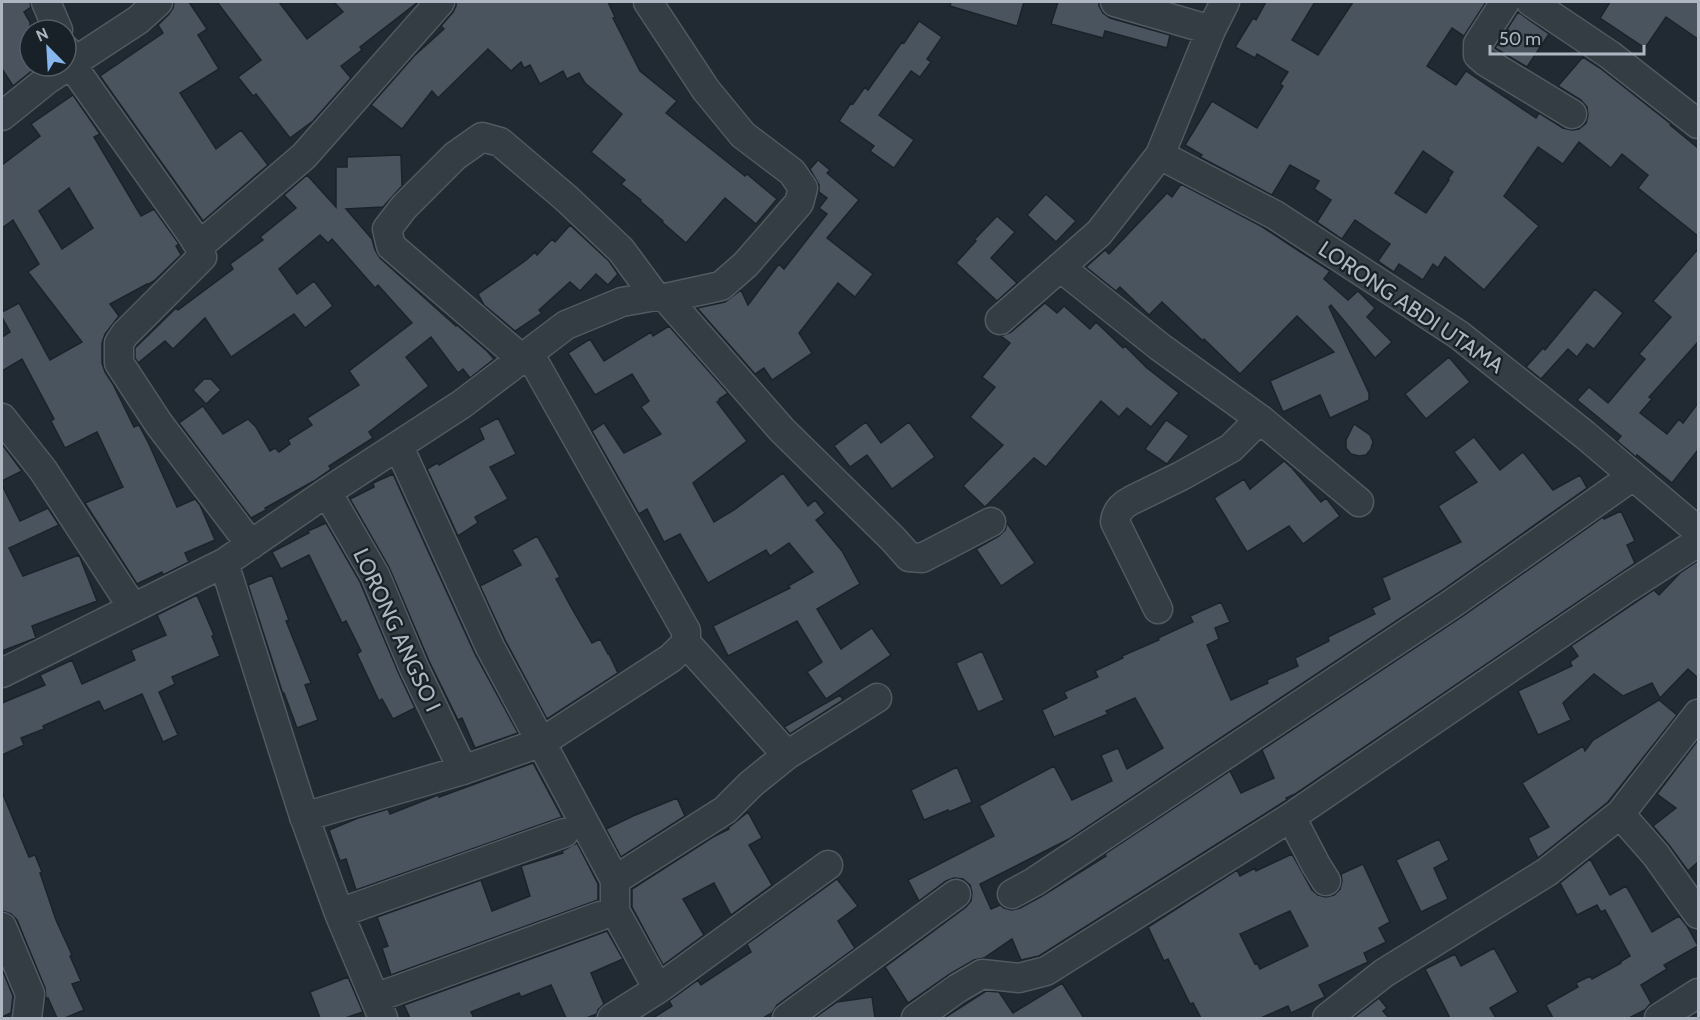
<svg xmlns="http://www.w3.org/2000/svg" width="1700" height="1020" viewBox="0 0 1700 1020" font-family="Cabin,sans-serif">
<style>
.building{fill:#49545f;stroke:#1b232a;stroke-width:1.5;fill-rule:evenodd}
.lines{fill:none;stroke-linecap:round;stroke-linejoin:round}
.minor-casing{stroke:#515a62;stroke-width:31}
.minor{stroke:#343c44;stroke-width:28}
.labels{text-anchor:middle;dominant-baseline:central;stroke-width:4.5;stroke-linejoin:round;paint-order:stroke}
.street-label{font-size:22px;fill:#aeb7c1;stroke:#192128}
</style>
<rect width="100%" height="100%" fill="#212a33"/>
<path class="building" d="M2 2H30L31 7 24 12 30 22V66H38L13 86 2 69Z
M174 2H189L207 29 198 35 219 69 180 93 216 149 241 130 268 165 203 221 100 76 163 33 158 25 169 14 173 8Z
M217 2H279L307 39 343 12 334 2H418L360 47 362 50 341 66 351 78 313 121 290 138 256 94 253 96 238 77 261 60Z
M456 2H608L615 17 613 18 640 71 677 101 666 113 745 176 747 174 777 199 756 224 725 198 686 243 662 222 663 221 640 201 641 200 621 184 625 180 591 152 622 114 585 83 579 73 567 79 563 71 540 84 530 65 524 68 521 62 511 71 488 49 438 98 432 91 402 129 371 105 414 56 444 29 441 26 453 12 456 6Z
M951 2H1024L1017 26 950 6Z
M1058 2H1099V6L1103 13 1110 18 1170 35 1167 48 1105 31 1103 38 1051 24Z
M1266 2H1315L1292 40 1318 55 1353 2H1486L1464 36 1452 28 1427 66 1456 85 1466 71 1536 118 1539 113 1563 128 1572 130 1579 129 1586 123 1588 115 1587 107 1581 100 1558 86 1583 57 1600 68 1671 124 1670 125 1698 148V236L1638 188 1648 175 1622 154 1611 168 1579 142 1563 164 1538 147 1504 196 1539 226 1484 290 1445 257 1438 268 1433 264 1423 280 1399 264 1394 272 1378 261 1390 244 1355 220 1342 239 1317 222 1331 200 1314 189 1319 181 1290 165 1272 195 1200 157 1202 155 1185 145 1212 101 1257 128 1283 86 1280 84 1288 72 1257 54 1255 58 1235 47 1253 18 1256 20ZM1423 151 1453 172 1448 179 1449 180 1426 213 1395 193Z
M1610 2H1698V39L1666 17 1645 48 1600 18Z
M1518 12 1549 34 1527 67 1495 48Z
M919 21 942 37 927 59 931 62 920 77 911 71 879 115 914 140 894 168 870 151 874 146 839 121 851 103 853 104 865 87 868 90 902 42 904 43Z
M73 95 100 134 94 137 141 216 154 209 179 244 176 246 181 255 154 281 147 285V284L110 304 119 316 105 334 102 343V363L105 372 113 384 134 427 139 425 149 444 177 507 195 499 200 505 215 540 185 553 189 562 163 575 162 572 137 584 85 503 123 487 97 432 65 448 51 421 54 419 22 359 2 371V337L10 332 2 317V312L19 303 50 360 82 342 28 272 39 264 13 220 2 228V165L40 136 31 124ZM69 188 93 228 62 249 39 211Z
M401 155 402 186 383 207 346 209 372 239 375 250 380 258 456 326 457 325 487 351 494 359 470 378 463 369 458 373 431 337 406 357 429 386 369 432 373 438 329 466 331 469 314 481 265 508 266 510 251 518 179 423 203 406 223 434 248 419 256 427 270 451 275 448 279 452 290 444 288 440 312 425 307 418 359 385 349 371 412 323 378 285 375 288 332 239 328 243 320 235 279 269 297 294 314 281 333 306 305 328 294 314 231 357 205 318 173 349 165 341 138 363 135 358V348L176 308 178 310 233 269 230 264 263 240 260 237 296 208 284 195 307 175 336 207V167H347V157Z
M818 160 830 170 827 173 859 200 827 238 873 274 855 297 838 283 799 333 812 353 772 380 764 368 755 374 697 308 725 302 741 290 748 305 779 264 784 269 827 214 819 208 827 198 819 192V185L810 169Z
M1181 184 1261 226 1299 251 1330 271 1324 279 1348 300 1358 291 1375 308 1367 317 1392 342 1375 358 1331 305 1329 307 1369 393V400L1330 418 1320 395 1283 412 1270 381 1334 352 1297 316 1240 374 1204 339 1203 341 1162 302 1149 315 1120 287 1116 291 1086 267 1105 250 1109 254 1167 193 1172 197Z
M1046 194 1076 221 1056 242 1027 215Z
M997 216 1015 232 991 258 1017 283 997 301 956 263 976 241 974 240Z
M570 225 609 261 618 274 608 285 596 274 580 291 570 282 539 310 542 313 515 331 484 305 478 294 525 261 535 252 537 255 552 239 555 242Z
M1698 249V342L1649 397 1652 399 1640 413 1667 434 1679 419 1683 423 1698 403V450L1672 483 1637 455 1636 457 1617 441 1621 436 1577 400 1589 387 1608 403 1645 359 1639 354 1671 317 1653 301Z
M1595 289 1623 313 1594 349 1587 344 1577 357 1568 349 1541 379 1526 367 1543 348 1545 350Z
M1045 303 1057 313 1064 306 1090 329 1096 322 1123 348 1125 346 1147 368 1179 393 1151 427 1127 408 1119 417 1101 401 1046 467 1034 458 985 507 963 486 1003 445 970 417 995 387 982 377 1010 343 1001 336 1011 332Z
M669 326 728 393 719 399 720 400 717 402 747 441 693 483 714 522 734 510 783 473 808 506 815 500 825 513 816 520 842 551 860 584 817 609 841 649 872 628 891 655 826 699 807 672 822 662 797 621 728 656 713 626 790 588 788 586 813 572 789 543 770 556 766 550 708 583 680 534 664 542 647 509 639 514 592 431 604 423 624 453 661 434 641 407 649 401 632 374 595 395 568 353 590 339 604 361 651 332 653 336Z
M1449 357 1470 382 1426 419 1405 394Z
M204 379H211L221 390 206 404 193 390Z
M498 418 516 454 490 467 508 499 475 517 478 523 458 536 427 469 437 463 439 465 484 439 479 428Z
M1166 420 1189 436 1167 464 1145 449Z
M866 422 881 443 909 422 935 457 892 489 867 455 850 467 834 446Z
M1354 424 1370 435 1373 442 1371 449 1366 455 1359 456 1351 454 1346 448V440Z
M1474 437 1500 470 1523 452 1553 490 1580 475 1587 488 1444 589 1069 839 980 884 991 909 1000 905 1004 908 1012 910 1020 908 1042 896 1106 856 1105 854 1230 771 1241 793 1274 778 1262 750 1463 616 1603 517 1604 519 1621 511 1635 541 1627 545 1635 563 1295 794 1286 798 1287 800 1282 803 1039 956 1021 960 1012 939 984 958 974 960 950 974 908 1003 885 967 966 907 971 901 972 893 970 885 963 879 954 878 946 881 919 901 908 880 994 836 979 806 1054 766 1072 800 1112 781 1101 755 1118 748 1127 769 1163 748 1135 698 1106 711 1108 714 1054 737 1042 710 1067 698 1064 692 1098 677 1095 671 1123 658 1122 656 1159 640 1158 638 1193 622 1190 616 1221 602 1230 622 1215 628 1219 639 1207 645 1231 700 1268 683 1267 680 1298 666 1295 658 1329 641 1328 637 1375 614 1372 608 1390 599 1382 578 1461 542 1438 506 1477 482 1454 452Z
M2 444 22 471 2 481Z
M1284 461 1292 468 1321 502 1326 498 1340 516 1303 544 1289 526 1247 552 1214 498 1244 479 1250 489Z
M393 474 475 654 518 733 475 748 462 718 458 720 429 661 389 567 350 499 374 487 373 483Z
M2 485 20 521 48 508 59 525 9 548 23 576 79 555 97 601 32 626 36 638 2 651Z
M326 523 360 582 399 674 415 708 393 719 382 699 379 701 357 654 361 651 346 621 342 623 309 555 281 569 272 552 309 533 308 531Z
M1007 523 1035 563 1001 586 976 549 999 536 1005 530Z
M537 536 560 577 556 579 571 607 592 643 600 639 608 654H609L618 673 547 719 505 640 480 586 521 565 512 550Z
M1698 561V678L1688 669 1660 698 1652 683 1623 696 1594 674 1563 703 1571 720 1538 735 1518 691 1572 666 1570 662 1578 656 1571 646 1654 590 1659 595 1680 573Z
M272 575 289 620 286 621 311 683 305 685 318 720 297 728 284 693 283 694 248 585Z
M197 595 214 635 212 636 220 656 172 677 175 684 159 692 178 735 163 742 142 694 104 711 99 701 43 726 44 729 21 738 24 745 2 755V703L45 685 40 675 72 660 82 684 135 660 131 650 166 635 157 615Z
M982 651 1004 700 978 712 956 663Z
M840 695 843 700 790 734 784 727Z
M1659 700 1677 715 1608 802 1538 858 1528 838 1549 827 1522 783 1583 746 1585 751 1593 740Z
M1698 740V862L1688 871 1669 845 1653 826 1676 808 1657 794Z
M533 763 562 817 356 890 346 859 340 861 329 830 358 818 388 809 390 814 438 795 439 797Z
M957 767 972 802 949 812 948 810 924 820 911 790Z
M2 792 29 857 35 855 42 872 40 873 56 920 72 955 70 956 81 981 72 984 84 1010 65 1018H57L48 998 46 999 45 988 17 920 11 914 2 911Z
M677 798 685 816 621 857 606 829 633 816Z
M748 812 762 838 749 845 772 885 731 915 714 883 683 899 704 935 663 965 632 907V889L713 837 729 829 728 828Z
M1439 839 1449 860 1434 868 1448 899 1421 912 1396 860Z
M577 843 598 884V900L391 975 382 948 388 946 377 917 481 880 492 911 530 896 521 866 563 853 562 851Z
M1292 854 1312 890 1318 895 1326 897 1334 895 1340 889 1342 881 1341 874 1363 864 1390 922 1379 928 1386 942 1364 953 1368 962 1319 985 1325 997 1291 1013 1288 1006 1261 1018H1201L1193 1003 1190 1004 1168 959 1164 961 1148 927 1237 870 1240 876 1255 868 1256 871ZM1290 911 1308 946 1260 969 1257 963 1255 964 1240 934Z
M1590 859 1610 895 1626 886 1652 932 1679 916 1687 926 1698 946 1664 965 1667 969 1641 985 1651 1003 1645 1010 1629 1018H1553L1546 1005 1578 987 1576 983 1590 976 1592 979 1621 963 1620 962 1630 956 1605 910 1601 912 1597 905 1577 915 1560 883Z
M837 879 858 906 838 921 855 948 777 1005 772 1013 763 1018H653L672 1006 669 1001 698 980 701 985 751 952 747 944Z
M607 931 623 959 591 973 604 1004 598 1010 597 1014 586 1018H566L551 985 521 997 519 993 471 1012 474 1018H410L404 1005Z
M1494 948 1518 992 1490 1008 1496 1018H1450L1425 969 1455 954 1461 966Z
M2 969 13 996 11 1013 2 1017Z
M348 977 363 1012 345 1018H320L310 992Z
M1062 983 1084 1018H944L986 991 999 992 1013 1013Z
M872 997 875 1018H814L837 1002Z
M1379 998 1387 1008 1383 1011 1389 1018H1353Z"/>
<g class="lines">
<defs>
<path id="minor" d="M46 2 58 30
M1115 2 1211 30
M1505 2 1478 44V55L1486 62 1572 114
M1531 2 1610 55 1698 124
M66 50 71 64 193 236 199 246 202 257 125 334 119 343V363L159 424 251 545
M2 116 48 79 138 20 158 2
M1160 155 1275 215 1459 335 1585 435 1698 531
M199 246 304 156 440 2
M1060 267 1160 347 1260 419 1359 502
M666 298 782 430 893 539 909 557 922 558 991 522
M1000 320 1099 233 1160 155 1211 30 1225 2
M522 359 391 246 387 229 404 207 455 156 482 137 500 142 566 198 621 250 655 296
M2 418 43 470 133 608
M399 447 490 647 615 880V911L658 989
M327 492 375 575 414 668 463 770
M224 563 303 813 339 913 383 1018
M1158 609 1115 522C1116 511 1122 505 1132 500L1181 476 1231 448 1260 419
M2 673 224 563 327 492 462 404 566 325 622 302 655 296 666 298 721 286 746 264 799 203 803 188 792 172 743 135 706 90 648 2
M787 755 877 698
M1620 814 1656 855 1698 914
M304 817 463 770 542 742 671 658 686 643V631L529 353
M1291 817 1316 865 1326 881
M615 880 725 810 751 784 787 755 686 643
M1012 894 1034 882 1453 603 1633 476
M339 913 564 833
M2 927 30 994 27 1018
M375 998 600 916
M612 1018 658 989 828 865
M787 1018 956 894
M916 1018 958 988 982 974 1019 978 1046 971 1291 817 1627 588 1698 542
M1327 1018 1384 973 1547 872 1620 814 1698 714
M1659 1018 1698 993"/>
</defs>
<use href="#minor" class="minor-casing"/>
<use href="#minor" class="minor"/>
</g>
<g class="labels">
<g class="street-label">
<text transform="translate(1411 307) rotate(34)">LORONG ABDI UTAMA</text>
<text transform="translate(397 630) rotate(65)">LORONG ANGSO I</text>
</g>
</g>
<rect width="1700" height="1020" fill="none" stroke="#aeb7c1" stroke-width="6"/>
<g transform="translate(48 48) rotate(336)"><circle r="28" fill="#192128" stroke="#555d65" stroke-width="1.5"/>
<path d="M0-4.5L10 22L0 15L-10 22Z" fill="#87b7ec"/>
<text y="-9" font-size="16" font-weight="bold" text-anchor="middle" fill="#aeb7c1">N</text>
</g>
<path d="M1490 45v9h154v-9" fill="none" stroke="#aeb7c1" stroke-width="3"/>
<text x="1499" y="45" font-size="18" fill="#aeb7c1" stroke="#192128" stroke-width="4.5" paint-order="stroke">50 m</text>
</svg>
